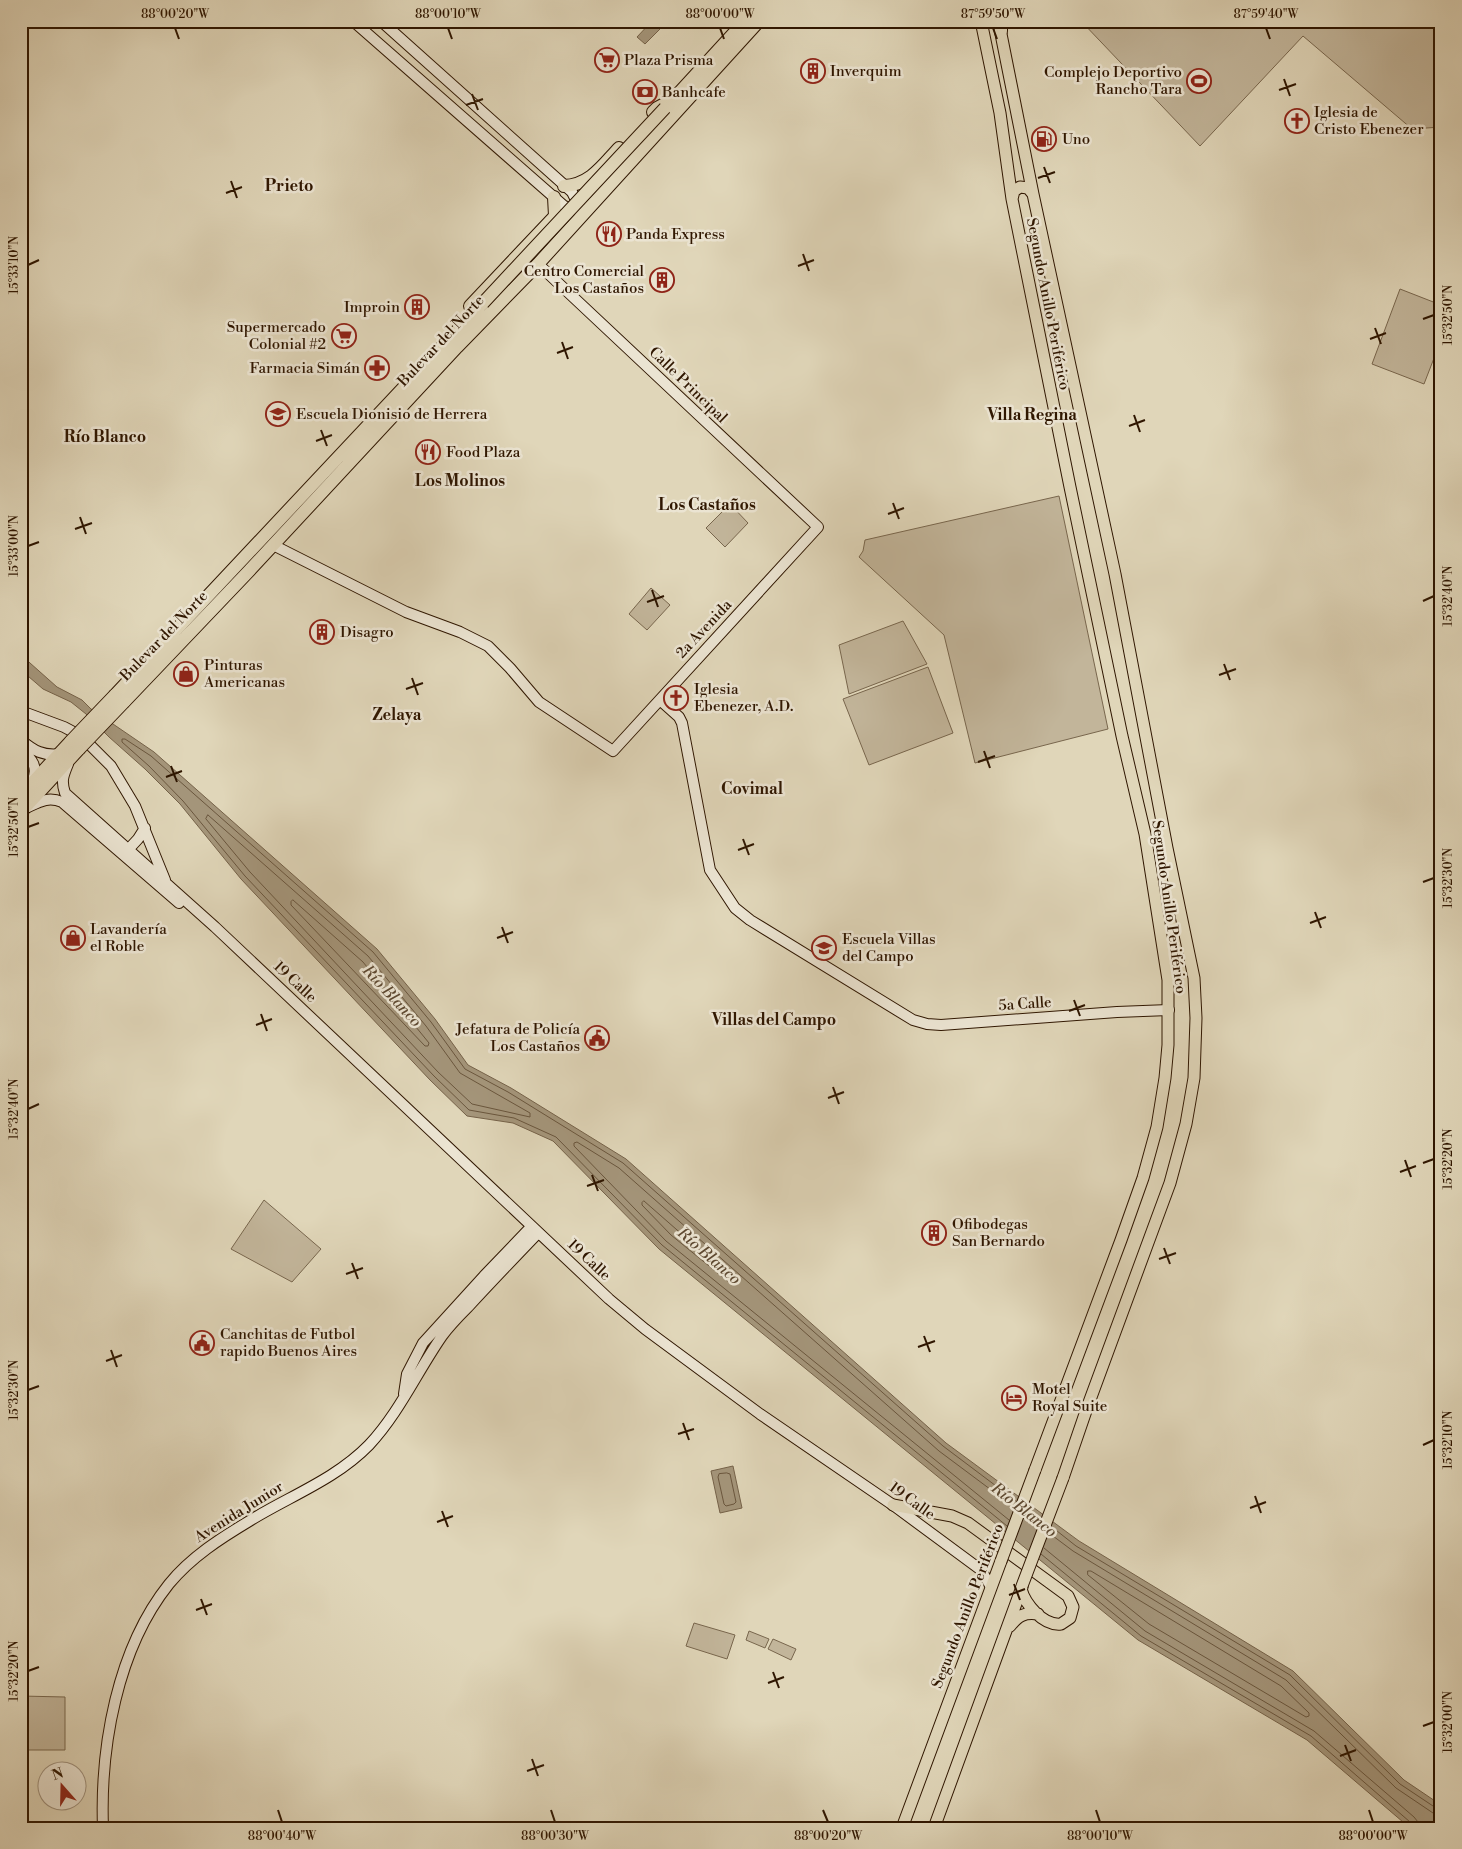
<svg xmlns="http://www.w3.org/2000/svg" width="1462" height="1849" viewBox="0 0 1462 1849" font-family="'Libre Bodoni',serif">
<style>
.green{fill:#c2b59a;stroke:#78664d}
.water{fill:#a4957a;stroke:#756249}
.lines{fill:none;stroke-linecap:round;stroke-linejoin:round}
.shore{stroke:#6a563d;stroke-width:1}
.secondary-casing{stroke:#2f1600;stroke-width:12}
.primary-casing{stroke:#2f1600;stroke-width:13}
.highway-casing{stroke:#2f1600;stroke-width:14}
.secondary{stroke:#ebe4d2;stroke-width:10}
.primary{stroke:#e0d6b9;stroke-width:11}
.highway{stroke:#e0d6b9;stroke-width:12}
.primary-bridge-casing{stroke:#2f1600;stroke-width:13;stroke-linecap:butt}
.highway-bridge-casing{stroke:#2f1600;stroke-width:14;stroke-linecap:butt}
.primary-bridge{stroke:#e0d6b9;stroke-width:11}
.highway-bridge{stroke:#e0d6b9;stroke-width:12}
.ticks{fill:none;stroke:#2f1600;stroke-width:2}
.labels{text-anchor:middle;dominant-baseline:central;stroke-width:5;stroke-linejoin:round;paint-order:stroke}
.poi-label{font-size:15px;fill:#2f1600;stroke:#ebe4d2;text-anchor:start}
.street-label{font-size:15px;fill:#2f1600;stroke:#ebe4d2}
.neighbourhood-label{font-size:16px;font-weight:bold;fill:#2f1600;stroke:#ebe4d2}
.water-label{font-size:16px;font-style:italic;fill:#5e4931;stroke:#ebe4d2}
.neatline{fill:none;stroke:#2f1600;stroke-width:2}
.ticks-label{font-size:12px;text-anchor:middle;fill:#2f1600}
</style>
<rect width="100%" height="100%" fill="#e0d6b9"/>
<filter id="stains"><feTurbulence type="fractalNoise" baseFrequency=".004" numOctaves="4"/><feColorMatrix values="0 0 0 0 .2 0 0 0 0 .09 0 0 0 0 .02 0 0 0 .5 -.17"/></filter>
<radialGradient id="worn" r=".72"><stop offset=".6" stop-color="#630" stop-opacity="0"/><stop offset="1" stop-color="#630" stop-opacity=".3"/></radialGradient>
<path class="green" d="M1081 21H1441V127L1412 129 1303 36 1200 146Z
M1400 289 1441 305V340L1424 384 1372 364Z
M1059 496 1108 729 975 763 944 635 859 557 863 551 865 540Z
M730 504 748 523 725 547 706 528Z
M651 588 670 605 647 630 629 614Z
M903 621 927 664 849 694 839 645Z
M928 667 953 733 869 765 843 699Z
M264 1200 321 1249 292 1282 231 1249Z
M694 1623 735 1635 727 1659 686 1646Z
M749 1631 769 1639 765 1648 746 1640Z
M773 1639 796 1649 791 1660 768 1649Z
M21 1696 65 1697V1750H21Z"/>
<path class="water" d="M652 21 660 29 645 44 637 37Z
M21 655 57 687 82 700 91 709 154 752 377 949 435 1019 468 1065 511 1088 626 1159 946 1443 1079 1541 1293 1671 1404 1780 1441 1805V1828H1410L1307 1740 1138 1640 659 1249 553 1141 513 1123 467 1116 430 1080 241 879 180 804 145 769 109 737 86 714 71 702 43 689 21 670Z
M733 1466 742 1508 720 1513 711 1471Z"/>
<g class="lines">
<path class="shore" d="M208 815 368 956 426 1026 460 1073 530 1113V1117L472 1104 438 1072 250 872 206 819Z
M293 900 363 962 429 1043 428 1046H425L291 905V902Z
M644 1201 733 1279V1282L730 1283 671 1235 642 1205V1203Z
M727 1473 730 1474 736 1502 734 1504 726 1506 724 1504 718 1477 719 1474Z
M1009 1520 666 1241 574 1146V1143L577 1142 619 1168 939 1451 1014 1507
M1007 1526 662 1245 556 1137 514 1118 469 1110 434 1076 245 876 183 801 149 766 122 742V739H125L151 756 373 952 431 1022 465 1069 508 1092 623 1163 943 1446 1016 1501
M1052 1527 1076 1546 1290 1675 1400 1784 1436 1808 1441 1809
M1049 1533 1073 1551 1286 1680 1396 1788 1433 1813 1441 1815
M1044 1548 1145 1631 1314 1731 1414 1817 1418 1822 1419 1828
M1041 1554 1141 1636 1311 1736 1410 1822 1412 1828
M1088 1571H1091L1281 1686 1309 1713V1716L1306 1717 1149 1624 1088 1575Z"/>
<defs>
<path id="secondary" d="M353 21 564 206 577 210
M381 21 572 192 580 208
M273 545 406 612 460 632 488 646 510 668 539 702 613 751 818 527 538 264
M660 700 679 717 682 723 710 870 735 908 750 920 913 1020 927 1024 941 1025 1117 1012 1169 1010
M21 711 64 727 81 736 111 766 135 806 165 880
M21 740C34 751 43 756 60 754
M21 749C32 759 39 767 32 782
M68 764C63 776 61 781 65 793L215 927 609 1299 645 1329 760 1414 893 1505 981 1570 991 1587
M26 808C39 802 48 796 62 802L179 903
M125 853 138 839 145 828
M404 1394 407 1374 423 1343 484 1276 531 1227
M103 1828C100 1747 117 1649 169 1584 191 1557 221 1538 251 1520 290 1496 336 1479 369 1445 399 1413 417 1372 442 1336 450 1325 459 1316 468 1307 491 1282 514 1258 538 1233"/>
<path id="primary" d="M981 21 1000 113 1012 199 1070 487 1122 736 1145 834 1168 980V1045L1165 1078 1157 1127 1143 1178 1121 1240 1035 1470
M999 24 1033 194 1115 574 1167 848 1194 978 1196 1018 1194 1078 1186 1124 1170 1183 1087 1408 1063 1478
M1012 199 1014 191 1020 187 1028 188 1033 194
M893 1505 952 1516 968 1523 1068 1596 1073 1607 1070 1618 1061 1624C1043 1626 1025 1604 1021 1589
M1010 1626C1018 1616 1024 1612 1038 1614
M902 1828 1001 1561
M934 1828 1022 1587"/>
<path id="highway" d="M1001 31V21
M667 106 745 21
M653 112 657 108 672 100
M564 186C590 185 603 165 619 148
M470 306 555 216 554 197
M115 695 483 303
M124 702 248 572 457 347 538 264 759 21
M21 795 71 741
M21 812 79 749"/>
</defs>
<use href="#secondary" class="secondary-casing"/>
<use href="#primary" class="primary-casing"/>
<use href="#highway" class="highway-casing"/>
<use href="#secondary" class="secondary"/>
<use href="#primary" class="primary"/>
<use href="#highway" class="highway"/>
<defs>
<path id="primary-bridge" d="M1001 1561 1035 1470
M1022 1586 1063 1478"/>
<path id="highway-bridge" d="M483 303 665 108
M71 741 115 695
M79 749 124 702"/>
</defs>
<use href="#primary-bridge" class="primary-bridge-casing"/>
<use href="#highway-bridge" class="highway-bridge-casing"/>
<use href="#primary-bridge" class="primary-bridge"/>
<use href="#highway-bridge" class="highway-bridge"/>
</g>
<path class="ticks" d="M175 28 179 39M448 28 452 39M720 28 724 39M993 28 997 39M1266 28 1270 39M1284 79 1290 96M1279 90 1296 84M472 94 478 110M466 105 483 99M1044 167 1050 183M1038 178 1055 172M231 181 237 198M226 193 242 187M803 254 809 271M28 265 39 260M798 266 814 260M1423 319 1434 315M1375 328 1381 344M1370 339 1386 333M562 342 568 359M557 353 573 347M1134 415 1140 432M1129 426 1145 420M321 430 327 446M316 441 332 435M893 503 899 519M888 514 904 508M80 517 86 534M75 529 92 523M28 546 39 542M652 590 658 607M1423 601 1434 596M647 602 664 596M1224 664 1230 680M1219 675 1236 669M412 678 418 695M406 689 423 683M984 751 990 768M978 762 995 756M171 766 177 782M166 777 182 771M28 827 39 823M743 839 749 855M738 850 754 844M1423 882 1434 878M1315 912 1321 928M1310 923 1326 917M502 927 508 943M497 938 513 932M1074 1000 1080 1016M1069 1011 1085 1005M261 1014 267 1031M256 1025 272 1019M833 1087 839 1104M828 1098 844 1092M28 1109 39 1104M1405 1160 1411 1177M1423 1163 1434 1159M1400 1172 1416 1166M592 1175 598 1191M587 1186 604 1180M1164 1248 1170 1264M1159 1259 1176 1253M352 1263 358 1279M346 1274 363 1268M924 1336 930 1352M918 1347 935 1341M111 1350 117 1367M106 1361 122 1355M28 1390 39 1386M683 1423 689 1440M678 1434 694 1429M1423 1445 1434 1440M1255 1496 1261 1513M1250 1508 1266 1502M442 1511 448 1527M437 1522 453 1516M1014 1584 1020 1600M1009 1595 1025 1589M201 1599 207 1615M196 1610 212 1604M28 1671 39 1667M773 1672 779 1688M768 1683 784 1677M1423 1726 1434 1722M1345 1745 1351 1761M1340 1756 1356 1750M532 1759 538 1776M527 1771 544 1765M278 1810 282 1822M551 1810 555 1822M823 1810 828 1822M1096 1810 1100 1822M1369 1810 1373 1822"/>
<defs>
<symbol id="supermarket-ring" viewBox="-11 -11 22 22"><circle r="9.5" fill="#ebe4d2" stroke="#8f2418" stroke-width="1.5"/><path d="M-6-5.5h2.5l.6 2H6L4.5 2H-2.5L-4.4-4H-6ZM-1.5 3.2a1.3 1.3 0 1 0 .1 0ZM3 3.2a1.3 1.3 0 1 0 .1 0Z" fill="#8f2418"/></symbol>
<symbol id="building-ring" viewBox="-11 -11 22 22"><circle r="9.5" fill="#ebe4d2" stroke="#8f2418" stroke-width="1.5"/><path d="M-4-6H4V6H1V3H-1V6H-4ZM-2.5-4.3h1.7v1.8h-1.7ZM.8-4.3h1.7v1.8H.8ZM-2.5-1h1.7V.8h-1.7ZM.8-1h1.7V.8H.8Z" fill="#8f2418"/></symbol>
<symbol id="stadium-ring" viewBox="-11 -11 22 22"><circle r="9.5" fill="#ebe4d2" stroke="#8f2418" stroke-width="1.5"/><path d="M0-5a6.5 5 0 1 0 0 10a6.5 5 0 1 0 0-10ZM-3.5-1.8h7v3.6h-7Z" fill="#8f2418"/></symbol>
<symbol id="bank-ring" viewBox="-11 -11 22 22"><circle r="9.5" fill="#ebe4d2" stroke="#8f2418" stroke-width="1.5"/><path d="M-6-4H6V4H-6ZM0-2.3a2.3 2.3 0 1 0 0 4.6a2.3 2.3 0 1 0 0-4.6Z" fill="#8f2418"/></symbol>
<symbol id="church-ring" viewBox="-11 -11 22 22"><circle r="9.5" fill="#ebe4d2" stroke="#8f2418" stroke-width="1.5"/><path d="M-1.2-6h2.4v3.5h3.3v2.4h-3.3V6h-2.4V-.1h-3.3v-2.4h3.3Z" fill="#8f2418"/></symbol>
<symbol id="fuel-ring" viewBox="-11 -11 22 22"><circle r="9.5" fill="#ebe4d2" stroke="#8f2418" stroke-width="1.5"/><path d="M-5.5-6h7V0h2V4h1.3V-2.5L3-4.5l.8-.8L6-3V5H2.5V1h-1V6h-7ZM-4.2-4.7v3.2H.2V-4.7Z" fill="#8f2418"/></symbol>
<symbol id="restaurant-ring" viewBox="-11 -11 22 22"><circle r="9.5" fill="#ebe4d2" stroke="#8f2418" stroke-width="1.5"/><path d="M-5-6h1v4h1v-4h1v4h1v-4h1v5L-1.5 .5V6h-2V.5L-5-1ZM5-6V6H3V1.5H1.5Q1.5-4 5-6Z" fill="#8f2418"/></symbol>
<symbol id="pharmacy-ring" viewBox="-11 -11 22 22"><circle r="9.5" fill="#ebe4d2" stroke="#8f2418" stroke-width="1.5"/><path d="M-2-6h4v4h4v4h-4v4h-4v-4h-4v-4h4Z" fill="#8f2418"/></symbol>
<symbol id="school-ring" viewBox="-11 -11 22 22"><circle r="9.5" fill="#ebe4d2" stroke="#8f2418" stroke-width="1.5"/><path d="M0-5L7-2L0 1L-7-2ZM-4 1L0 2.5L4 1V4Q0 6-4 4Z" fill="#8f2418"/></symbol>
<symbol id="shop-ring" viewBox="-11 -11 22 22"><circle r="9.5" fill="#ebe4d2" stroke="#8f2418" stroke-width="1.5"/><path d="M-5-2.5h2.3a2.7 3.5 0 0 1 5.4 0H5L5.5 6h-11ZM-1.5-2.5h3a1.5 2.3 0 0 0-3 0Z" fill="#8f2418"/></symbol>
<symbol id="civic-ring" viewBox="-11 -11 22 22"><circle r="9.5" fill="#ebe4d2" stroke="#8f2418" stroke-width="1.5"/><path d="M-.6-6.5H3V-4.5H.6V-3L4-1V1h2V6H-6V1h2V-1L-.6-3ZM-1.2 2.5V6h2.4V2.5Z" fill="#8f2418"/></symbol>
<symbol id="hotel-ring" viewBox="-11 -11 22 22"><circle r="9.5" fill="#ebe4d2" stroke="#8f2418" stroke-width="1.5"/><path d="M-6-4.5h1.5V1H6V5H4.5V3h-9V5H-6ZM-4 0a1.8 1.8 0 1 1 3.6 0ZM.5 0V-2.5h3Q6-2.5 6 0Z" fill="#8f2418"/></symbol>
</defs>
<g fill-rule="evenodd">
<use href="#supermarket-ring" x="593" y="46" width="28" height="28"/>
<use href="#building-ring" x="799" y="57" width="28" height="28"/>
<use href="#stadium-ring" x="1185" y="67" width="28" height="28"/>
<use href="#bank-ring" x="631" y="78" width="28" height="28"/>
<use href="#church-ring" x="1283" y="107" width="28" height="28"/>
<use href="#fuel-ring" x="1030" y="125" width="28" height="28"/>
<use href="#restaurant-ring" x="595" y="220" width="28" height="28"/>
<use href="#building-ring" x="648" y="266" width="28" height="28"/>
<use href="#building-ring" x="403" y="293" width="28" height="28"/>
<use href="#supermarket-ring" x="330" y="322" width="28" height="28"/>
<use href="#pharmacy-ring" x="363" y="354" width="28" height="28"/>
<use href="#school-ring" x="264" y="400" width="28" height="28"/>
<use href="#restaurant-ring" x="414" y="438" width="28" height="28"/>
<use href="#building-ring" x="308" y="618" width="28" height="28"/>
<use href="#shop-ring" x="172" y="660" width="28" height="28"/>
<use href="#church-ring" x="662" y="684" width="28" height="28"/>
<use href="#shop-ring" x="59" y="924" width="28" height="28"/>
<use href="#school-ring" x="810" y="934" width="28" height="28"/>
<use href="#civic-ring" x="583" y="1024" width="28" height="28"/>
<use href="#building-ring" x="920" y="1219" width="28" height="28"/>
<use href="#civic-ring" x="188" y="1329" width="28" height="28"/>
<use href="#hotel-ring" x="1000" y="1384" width="28" height="28"/>
</g>
<g class="labels">
<g class="poi-label">
<text x="624" y="60">Plaza Prisma</text>
<text x="830" y="71">Inverquim</text>
<text x="1182" y="72" text-anchor="end">Complejo Deportivo<tspan x="1182" dy="17">Rancho Tara</tspan></text>
<text x="662" y="92">Banhcafe</text>
<text x="1314" y="112">Iglesia de<tspan x="1314" dy="17">Cristo Ebenezer</tspan></text>
<text x="1062" y="139">Uno</text>
<text x="626" y="234">Panda Express</text>
<text x="644" y="271" text-anchor="end">Centro Comercial<tspan x="644" dy="17">Los Castaños</tspan></text>
<text x="400" y="307" text-anchor="end">Improin</text>
<text x="326" y="327" text-anchor="end">Supermercado<tspan x="326" dy="17">Colonial #2</tspan></text>
<text x="360" y="368" text-anchor="end">Farmacia Simán</text>
<text x="296" y="414">Escuela Dionisio de Herrera</text>
<text x="446" y="452">Food Plaza</text>
<text x="340" y="632">Disagro</text>
<text x="204" y="665">Pinturas<tspan x="204" dy="17">Americanas</tspan></text>
<text x="694" y="689">Iglesia<tspan x="694" dy="17">Ebenezer, A.D.</tspan></text>
<text x="90" y="929">Lavandería<tspan x="90" dy="17">el Roble</tspan></text>
<text x="842" y="939">Escuela Villas<tspan x="842" dy="17">del Campo</tspan></text>
<text x="580" y="1029" text-anchor="end">Jefatura de Policía<tspan x="580" dy="17">Los Castaños</tspan></text>
<text x="952" y="1224">Ofibodegas<tspan x="952" dy="17">San Bernardo</tspan></text>
<text x="220" y="1334">Canchitas de Futbol<tspan x="220" dy="17">rapido Buenos Aires</tspan></text>
<text x="1032" y="1389">Motel<tspan x="1032" dy="17">Royal Suite</tspan></text>
</g>
<g class="street-label">
<text transform="translate(1048 304) rotate(79)">Segundo Anillo Periférico</text>
<text transform="translate(441 341) rotate(-47)">Bulevar del Norte</text>
<text transform="translate(688 385) rotate(44)">Calle Principal</text>
<text transform="translate(704 629) rotate(-47)">2a Avenida</text>
<text transform="translate(164 636) rotate(-46)">Bulevar del Norte</text>
<text transform="translate(1169 907) rotate(82)">Segundo Anillo Periférico</text>
<text transform="translate(295 982) rotate(43)">19 Calle</text>
<text transform="translate(1025 1004) rotate(-4)">5a Calle</text>
<text transform="translate(589 1260) rotate(43)">19 Calle</text>
<text transform="translate(912 1501) rotate(36)">19 Calle</text>
<text transform="translate(239 1512) rotate(-32)">Avenida Junior</text>
<text transform="translate(968 1606) rotate(-69)">Segundo Anillo Periférico</text>
</g>
<g class="neighbourhood-label">
<text x="289" y="186">Prieto</text>
<text x="1032" y="415">Villa Regina</text>
<text x="105" y="437">Río Blanco</text>
<text x="460" y="481">Los Molinos</text>
<text x="707" y="505">Los Castaños</text>
<text x="397" y="715">Zelaya</text>
<text x="752" y="789">Covimal</text>
<text x="774" y="1020">Villas del Campo</text>
</g>
<g class="water-label">
<text transform="translate(392 996) rotate(47)">Río Blanco</text>
<text transform="translate(709 1256) rotate(41)">Río Blanco</text>
<text transform="translate(1024 1510) rotate(38)">Río Blanco</text>
</g>
</g>
<rect width="1462" height="1849" fill="none" stroke="#e0d6b9" stroke-width="55"/>
<g transform="translate(62 1786) rotate(340)"><circle r="24" fill="#ebe4d2" stroke="#a0927e"/>
<path d="M0-4L9 19L0 12L-9 19Z" fill="#8f2418"/>
<text y="-8" font-size="14" font-weight="bold" text-anchor="middle" fill="#2f1600">N</text>
</g>
<rect x="28" y="28" width="1406" height="1794" class="neatline"/>
<g class="ticks-label">
<text x="175" y="18">88°00'20"W</text>
<text x="448" y="18">88°00'10"W</text>
<text x="720" y="18">88°00'00"W</text>
<text x="993" y="18">87°59'50"W</text>
<text x="1266" y="18">87°59'40"W</text>
<text transform="translate(14 265) rotate(-90)" y="4">15°33'10"N</text>
<text transform="translate(1448 315) rotate(-90)" y="4">15°32'50"N</text>
<text transform="translate(14 546) rotate(-90)" y="4">15°33'00"N</text>
<text transform="translate(1448 596) rotate(-90)" y="4">15°32'40"N</text>
<text transform="translate(14 827) rotate(-90)" y="4">15°32'50"N</text>
<text transform="translate(1448 878) rotate(-90)" y="4">15°32'30"N</text>
<text transform="translate(14 1109) rotate(-90)" y="4">15°32'40"N</text>
<text transform="translate(1448 1159) rotate(-90)" y="4">15°32'20"N</text>
<text transform="translate(14 1390) rotate(-90)" y="4">15°32'30"N</text>
<text transform="translate(1448 1440) rotate(-90)" y="4">15°32'10"N</text>
<text transform="translate(14 1671) rotate(-90)" y="4">15°32'20"N</text>
<text transform="translate(1448 1722) rotate(-90)" y="4">15°32'00"N</text>
<text x="282" y="1840">88°00'40"W</text>
<text x="555" y="1840">88°00'30"W</text>
<text x="828" y="1840">88°00'20"W</text>
<text x="1100" y="1840">88°00'10"W</text>
<text x="1373" y="1840">88°00'00"W</text>
</g>
<rect width="100%" height="100%" filter="url(#stains)"/>
<rect width="100%" height="100%" fill="url(#worn)"/>
</svg>
